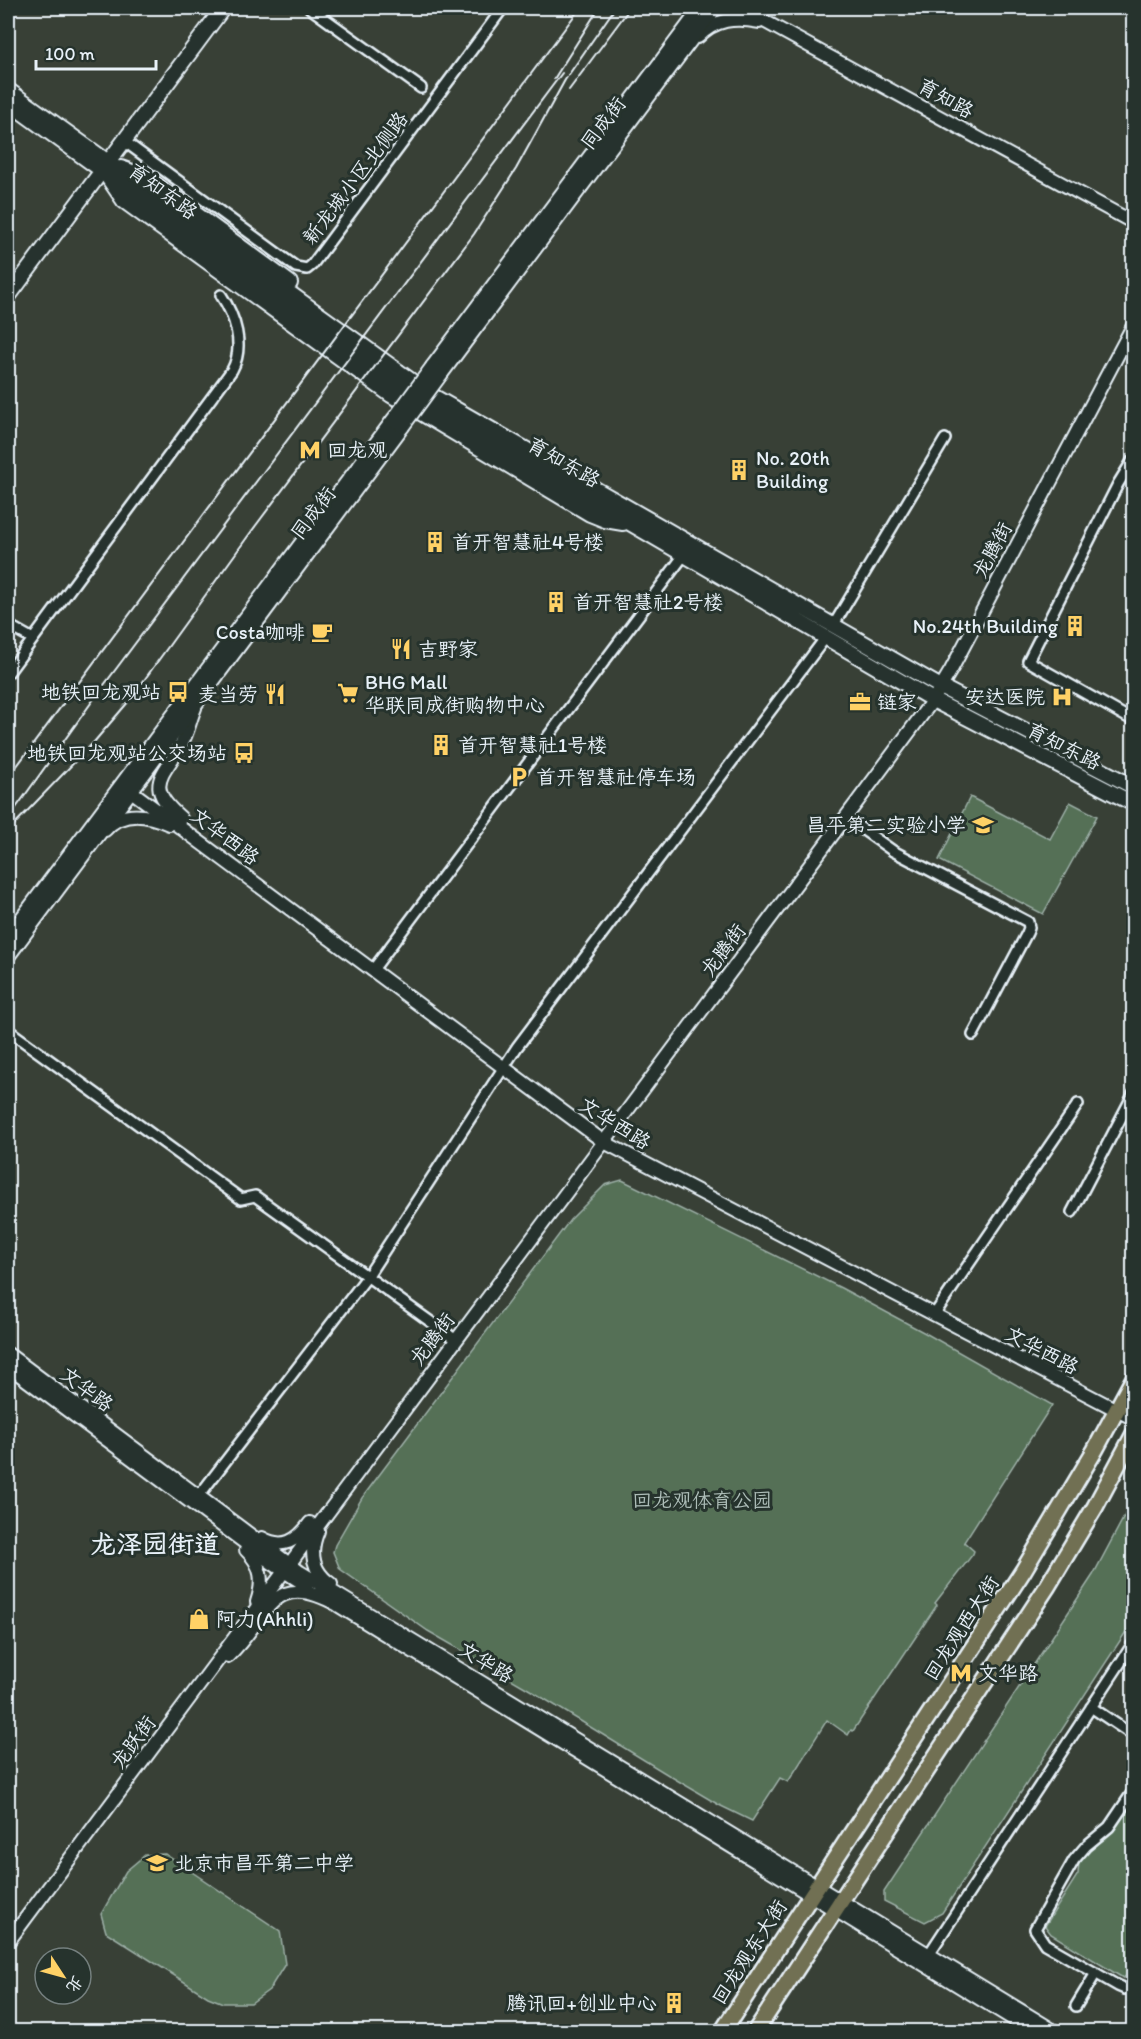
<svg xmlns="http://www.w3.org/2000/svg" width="1141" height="2039" viewBox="0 0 1141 2039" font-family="Itim,'LXGW WenKai TC',sans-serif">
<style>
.green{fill:#547057;stroke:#9eb0a8;stroke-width:1.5}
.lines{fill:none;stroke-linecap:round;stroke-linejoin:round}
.minor-casing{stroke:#e8f1f8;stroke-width:14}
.tertiary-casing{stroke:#e8f1f8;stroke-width:16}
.secondary-casing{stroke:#e8f1f8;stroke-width:18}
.primary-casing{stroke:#e8f1f8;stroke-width:20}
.minor{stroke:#26332d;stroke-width:9}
.tertiary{stroke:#26332d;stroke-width:12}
.secondary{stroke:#26332d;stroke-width:14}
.primary{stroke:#716f52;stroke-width:15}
.rail{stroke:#e8f1f8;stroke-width:2}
.secondary-bridge-casing{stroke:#e8f1f8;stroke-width:18;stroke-linecap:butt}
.secondary-bridge{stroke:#26332d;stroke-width:14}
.labels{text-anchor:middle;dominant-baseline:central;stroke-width:6;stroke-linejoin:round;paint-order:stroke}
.street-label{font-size:20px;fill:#e8f1f8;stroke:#26332d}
.poi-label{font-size:20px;fill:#e8f1f8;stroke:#26332d;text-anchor:start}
.park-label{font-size:20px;fill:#adbdb8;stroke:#26332d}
.district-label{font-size:26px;font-weight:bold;fill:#e8f1f8;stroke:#26332d}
</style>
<rect width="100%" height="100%" fill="#384036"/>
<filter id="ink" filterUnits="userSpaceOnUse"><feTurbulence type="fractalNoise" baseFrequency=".0167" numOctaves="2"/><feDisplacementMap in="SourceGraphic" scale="12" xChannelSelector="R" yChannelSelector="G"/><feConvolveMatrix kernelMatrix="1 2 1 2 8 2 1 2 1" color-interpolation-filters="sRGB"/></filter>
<g filter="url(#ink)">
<path class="green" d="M970 797 1050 839 1070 802 1097 816 1043 914 939 860Z
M622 1180 841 1288 927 1334 1052 1405 964 1542 974 1551 973 1554 935 1603 937 1605 853 1731 851 1730 848 1735 827 1720 788 1782 780 1778 752 1821 719 1805 670 1776 530 1690 428 1631 340 1569 333 1552 335 1545 362 1498 570 1220 605 1185Z
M1133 1500V1621L942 1913 925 1922 884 1901V1892L1093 1575Z
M1133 1798V1972L1123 1978 1051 1934 1045 1926 1078 1874 1079 1861 1088 1850 1103 1840 1121 1818Z
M165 1854 280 1931 285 1964 269 1990 251 2003H223L208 1997 106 1932 101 1914 126 1871 145 1855Z"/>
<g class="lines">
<defs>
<path id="minor" d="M310 8 421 88
M124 141 296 267 307 269 312 265 503 8
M1134 458 1118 484 1028 661 1134 721
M8 625 33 639
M833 626 945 439
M8 673 232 370C245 346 235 316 221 295
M845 817 893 851 1028 922 1029 928 1027 933 973 1035
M372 971 684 555
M8 1030 241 1199 255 1196 456 1340
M1072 1212 1134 1093
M934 1315 1078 1104
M198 1497 367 1277 517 1047 826 637
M1091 1707 1134 1736
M1134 1790 1109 1827 1086 1846 1074 1860 1035 1929 1045 1944 1118 1986 1125 1989 1134 1986
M929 1954 1134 1642
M1076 2006 1096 1973"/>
<path id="tertiary" d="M740 8 1134 223
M698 37C715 19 735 17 759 22
M123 785 604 1142 1134 1419
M181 818C142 785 164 776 182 743 188 732 190 720 195 708
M105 830C122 810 147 814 169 824
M8 1354 300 1572 1056 2032
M8 1366 272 1563 307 1586
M318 1531C309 1552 312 1571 331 1584
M262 1538C283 1550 297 1541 310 1523
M246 1550C262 1565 264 1581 257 1602
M339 1606 1034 2032
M228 1656C269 1618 270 1567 338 1605
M8 1942 933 700 951 670 1134 324"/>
<path id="secondary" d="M8 90 431 395 941 687 1134 787
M8 102 398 386 443 414 933 700 1134 804
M121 168 144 176 290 283
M109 179 124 201 391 395 590 514 605 520 623 523
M8 297 223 8
M433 367 702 8
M441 373 714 8
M8 938 394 420
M8 955 402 426"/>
<path id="primary" d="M722 2032 1023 1571 1095 1450 1134 1378
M755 2032 1047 1587 1095 1507 1134 1434"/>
</defs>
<use href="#minor" class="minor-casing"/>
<use href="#tertiary" class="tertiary-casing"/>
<use href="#secondary" class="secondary-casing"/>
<use href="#primary" class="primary-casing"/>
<use href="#minor" class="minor"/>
<use href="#tertiary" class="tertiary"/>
<use href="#secondary" class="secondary"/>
<use href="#primary" class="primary"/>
<path class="rail" d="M554 79 599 8
M569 90 630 8
M8 778 580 8
M8 819 101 689 562 73
M8 831 94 742 129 701 251 532 474 234 516 169 565 80 615 8"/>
<defs>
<path id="secondary-bridge" d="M394 420 433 367
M402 426 441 373"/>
</defs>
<use href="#secondary-bridge" class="secondary-bridge-casing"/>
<use href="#secondary-bridge" class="secondary-bridge"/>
</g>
</g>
<defs>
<symbol id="metro-bare" viewBox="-9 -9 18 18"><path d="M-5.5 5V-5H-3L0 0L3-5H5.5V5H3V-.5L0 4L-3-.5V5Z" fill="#ffd166" stroke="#26332d" stroke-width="2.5" paint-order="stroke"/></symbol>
<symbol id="building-bare" viewBox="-9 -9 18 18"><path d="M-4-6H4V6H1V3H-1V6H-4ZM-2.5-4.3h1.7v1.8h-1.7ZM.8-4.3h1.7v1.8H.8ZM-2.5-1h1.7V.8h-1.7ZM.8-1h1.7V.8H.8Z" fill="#ffd166" stroke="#26332d" stroke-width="2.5" paint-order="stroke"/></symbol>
<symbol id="cafe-bare" viewBox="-9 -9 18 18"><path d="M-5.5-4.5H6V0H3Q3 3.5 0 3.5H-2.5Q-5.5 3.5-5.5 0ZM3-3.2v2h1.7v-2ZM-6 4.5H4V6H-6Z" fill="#ffd166" stroke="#26332d" stroke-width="2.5" paint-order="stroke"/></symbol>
<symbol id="restaurant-bare" viewBox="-9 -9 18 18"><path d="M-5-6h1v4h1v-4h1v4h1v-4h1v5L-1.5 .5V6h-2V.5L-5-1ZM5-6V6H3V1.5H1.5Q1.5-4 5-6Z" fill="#ffd166" stroke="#26332d" stroke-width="2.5" paint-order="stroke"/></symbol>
<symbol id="bus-bare" viewBox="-9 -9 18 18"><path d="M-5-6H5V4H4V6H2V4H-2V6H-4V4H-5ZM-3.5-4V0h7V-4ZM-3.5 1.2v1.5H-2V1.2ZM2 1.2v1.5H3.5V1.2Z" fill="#ffd166" stroke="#26332d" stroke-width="2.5" paint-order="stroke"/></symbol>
<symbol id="supermarket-bare" viewBox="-9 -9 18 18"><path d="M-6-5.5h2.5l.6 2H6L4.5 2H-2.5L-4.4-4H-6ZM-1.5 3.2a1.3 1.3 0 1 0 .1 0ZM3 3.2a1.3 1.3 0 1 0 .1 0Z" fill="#ffd166" stroke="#26332d" stroke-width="2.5" paint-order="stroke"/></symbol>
<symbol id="hospital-bare" viewBox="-9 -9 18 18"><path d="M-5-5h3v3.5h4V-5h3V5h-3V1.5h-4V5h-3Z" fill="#ffd166" stroke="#26332d" stroke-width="2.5" paint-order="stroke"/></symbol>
<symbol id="office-bare" viewBox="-9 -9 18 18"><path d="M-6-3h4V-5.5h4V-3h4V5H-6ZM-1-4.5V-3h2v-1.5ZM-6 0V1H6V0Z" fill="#ffd166" stroke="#26332d" stroke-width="2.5" paint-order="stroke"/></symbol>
<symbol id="parking-bare" viewBox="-9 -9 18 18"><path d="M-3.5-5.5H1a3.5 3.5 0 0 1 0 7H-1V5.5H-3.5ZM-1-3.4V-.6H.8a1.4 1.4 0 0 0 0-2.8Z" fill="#ffd166" stroke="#26332d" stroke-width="2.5" paint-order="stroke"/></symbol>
<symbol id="school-bare" viewBox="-9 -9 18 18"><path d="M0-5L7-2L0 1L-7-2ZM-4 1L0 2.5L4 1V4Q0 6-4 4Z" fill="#ffd166" stroke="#26332d" stroke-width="2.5" paint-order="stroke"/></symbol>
<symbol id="shop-bare" viewBox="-9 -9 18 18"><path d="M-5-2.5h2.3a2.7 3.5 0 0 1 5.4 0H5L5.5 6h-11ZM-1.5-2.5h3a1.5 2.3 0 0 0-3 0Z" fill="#ffd166" stroke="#26332d" stroke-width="2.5" paint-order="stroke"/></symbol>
</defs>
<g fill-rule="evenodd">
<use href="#metro-bare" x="295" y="435" width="30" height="30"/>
<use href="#building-bare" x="724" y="455" width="30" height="30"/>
<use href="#building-bare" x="420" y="527" width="30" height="30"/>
<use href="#building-bare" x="541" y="587" width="30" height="30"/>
<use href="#building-bare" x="1060" y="611" width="30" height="30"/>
<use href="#cafe-bare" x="307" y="617" width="30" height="30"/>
<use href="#restaurant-bare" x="386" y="634" width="30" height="30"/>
<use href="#bus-bare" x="163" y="677" width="30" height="30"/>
<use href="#supermarket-bare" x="333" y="678" width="30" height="30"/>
<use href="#restaurant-bare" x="260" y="679" width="30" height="30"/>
<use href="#hospital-bare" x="1047" y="682" width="30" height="30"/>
<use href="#office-bare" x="845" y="687" width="30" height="30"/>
<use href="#building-bare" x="426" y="730" width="30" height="30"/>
<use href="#bus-bare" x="229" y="738" width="30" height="30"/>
<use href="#parking-bare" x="504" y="762" width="30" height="30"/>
<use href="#school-bare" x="968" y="810" width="30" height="30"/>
<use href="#shop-bare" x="184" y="1604" width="30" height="30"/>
<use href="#metro-bare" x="946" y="1658" width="30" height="30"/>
<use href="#school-bare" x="142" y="1848" width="30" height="30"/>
<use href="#building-bare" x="659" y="1988" width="30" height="30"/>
</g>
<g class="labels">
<g class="street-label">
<text transform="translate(946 98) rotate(29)">育知路</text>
<text transform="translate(603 123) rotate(-53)">同成街</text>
<text transform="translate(355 178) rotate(-53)">新龙城小区北侧路</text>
<text transform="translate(163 191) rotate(36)">育知东路</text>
<text transform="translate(564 462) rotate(30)">育知东路</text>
<text transform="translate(313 513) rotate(-53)">同成街</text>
<text transform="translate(992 550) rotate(-62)">龙腾街</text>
<text transform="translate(1064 746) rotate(27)">育知东路</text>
<text transform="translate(225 836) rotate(37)">文华西路</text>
<text transform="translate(723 950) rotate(-53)">龙腾街</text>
<text transform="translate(615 1123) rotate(32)">文华西路</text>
<text transform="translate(432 1339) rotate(-53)">龙腾街</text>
<text transform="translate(1042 1350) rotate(28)">文华西路</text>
<text transform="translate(87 1389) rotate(37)">文华路</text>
<text transform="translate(961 1628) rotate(-57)">回龙观西大街</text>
<text transform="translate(486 1662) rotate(31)">文华路</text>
<text transform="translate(133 1742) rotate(-53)">龙跃街</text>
<text transform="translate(749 1952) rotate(-57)">回龙观东大街</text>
</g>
<g class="poi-label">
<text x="327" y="450">回龙观</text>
<text x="756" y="458">No. 20th<tspan x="756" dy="23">Building</tspan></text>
<text x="452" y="542">首开智慧社4号楼</text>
<text x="573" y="602">首开智慧社2号楼</text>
<text x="1058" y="626" text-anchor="end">No.24th Building</text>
<text x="305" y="632" text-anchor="end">Costa咖啡</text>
<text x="418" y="649">吉野家</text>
<text x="365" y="682">BHG Mall<tspan x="365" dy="23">华联同成街购物中心</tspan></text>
<text x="161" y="692" text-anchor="end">地铁回龙观站</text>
<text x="258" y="694" text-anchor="end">麦当劳</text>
<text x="1045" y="697" text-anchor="end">安达医院</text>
<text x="877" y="702">链家</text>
<text x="458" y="745">首开智慧社1号楼</text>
<text x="227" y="753" text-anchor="end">地铁回龙观站公交场站</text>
<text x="536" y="777">首开智慧社停车场</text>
<text x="966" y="825" text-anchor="end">昌平第二实验小学</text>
<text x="216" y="1619">阿力(Ahhli)</text>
<text x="978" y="1673">文华路</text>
<text x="174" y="1863">北京市昌平第二中学</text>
<text x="657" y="2003" text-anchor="end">腾讯回+创业中心</text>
</g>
<g class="park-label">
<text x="702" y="1500">回龙观体育公园</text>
</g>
<g class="district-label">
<text x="155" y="1544">龙泽园街道</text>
</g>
</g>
<rect width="1141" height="2039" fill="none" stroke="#26332d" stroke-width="30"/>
<rect x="15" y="15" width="1111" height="2009" fill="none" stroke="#e8f1f8" stroke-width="2" filter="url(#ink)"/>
<g transform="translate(63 1976) rotate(126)"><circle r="28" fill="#26332d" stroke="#747f7e" stroke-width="1.5"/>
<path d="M0-4.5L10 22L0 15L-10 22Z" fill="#ffd166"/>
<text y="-9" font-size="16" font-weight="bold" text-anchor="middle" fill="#e8f1f8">北</text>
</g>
<path d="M36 60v9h120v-9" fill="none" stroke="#e8f1f8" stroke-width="3"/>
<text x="45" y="60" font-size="18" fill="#e8f1f8" stroke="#26332d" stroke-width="4.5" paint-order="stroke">100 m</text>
</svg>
